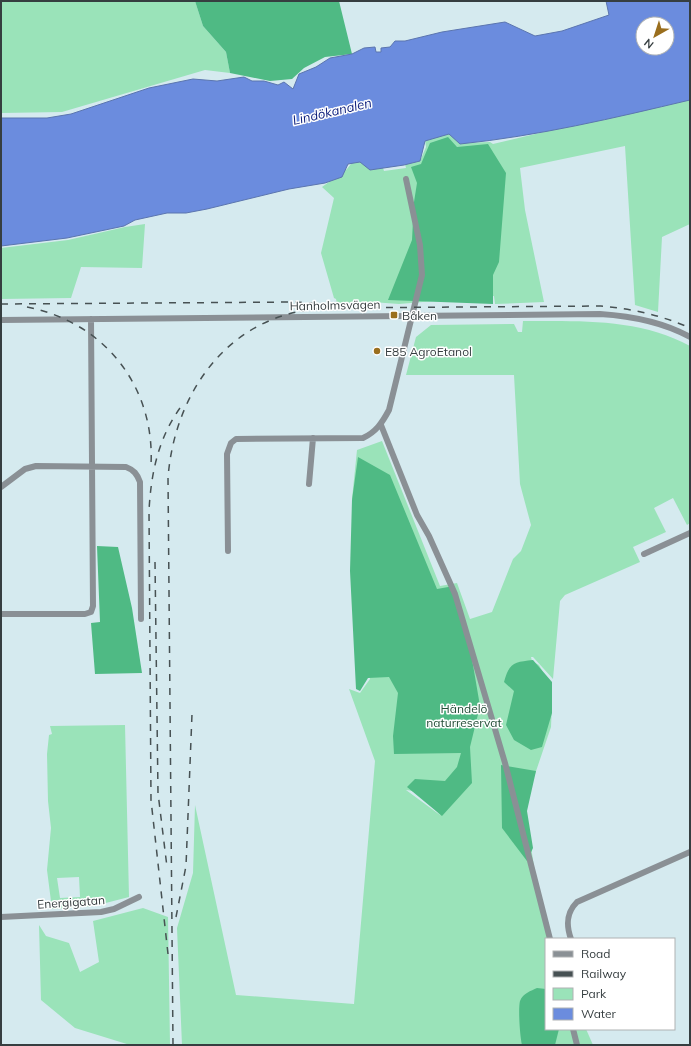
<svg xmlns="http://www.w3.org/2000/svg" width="691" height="1046" viewBox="0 0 691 1046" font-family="Mulish,sans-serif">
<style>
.green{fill:#9ae3b9;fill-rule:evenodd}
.forest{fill:#4fba84}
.water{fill:#6b8cde;stroke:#5b75af;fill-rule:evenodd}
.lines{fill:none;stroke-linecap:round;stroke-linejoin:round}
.minor{stroke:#8a9095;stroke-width:6}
.rail{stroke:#475153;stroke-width:1.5;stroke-dasharray:7 7;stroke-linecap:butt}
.poi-dot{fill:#9a6e1d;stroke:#fff;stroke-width:1.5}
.labels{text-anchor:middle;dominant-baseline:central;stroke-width:3;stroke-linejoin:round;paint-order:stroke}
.street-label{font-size:12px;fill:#363e40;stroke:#fff}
.poi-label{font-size:12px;fill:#363e40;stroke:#fff;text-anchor:start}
.park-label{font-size:12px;fill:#234e37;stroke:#fff}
.water-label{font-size:13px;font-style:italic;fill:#0b1d7b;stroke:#fff}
</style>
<rect width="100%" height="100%" fill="#d5eaef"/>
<path class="green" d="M1 1H195L203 26 226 52 230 73 205 70 62 112 1 113Z
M690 97V224L662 237 658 312 635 305 625 146 520 168 525 210 544 302 495 304 494 296 399 304 372 302 337 303 336 299 334 298 321 253 334 198 322 187 347 169 354 160 383 168 384 171 406 168 405 164 420 161 426 147 425 139 451 133 462 143 490 142 493 144Z
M145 224 142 268 81 267 71 298 1 299V248L68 240 125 227Z
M523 321C578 321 640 318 690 346V523L687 525 673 498 654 508 666 532 633 547 640 562 565 595 560 601 553 679 533 657H531L532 661 539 665 550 685 552 703 551 727 533 780 526 813 536 880 551 939H546V1029H586L593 1045H182L177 928 193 873 195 805 236 995 354 1004 375 761 349 689 360 693 370 679V675L355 499H352L357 450 382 441 440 586 457 583 470 619 492 612 513 559 521 551 531 525 520 484 514 375H406L416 337 431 325 514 324 518 332H522ZM406 790C419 790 432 806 440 815Z
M125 725 129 897 94 906 52 909 47 870 51 828 48 801 47 754 49 735 52 734 50 726ZM79 877 80 897 60 898 57 878Z
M143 908 168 917 170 1045H130L75 1028 41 1000 39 925 46 936 69 943 80 972 99 962 93 921Z"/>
<path class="forest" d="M195 1H339L352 54 325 57 304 68 292 79 270 81 230 73 226 52 203 26Z
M448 137 457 147 488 144 506 173 499 262 493 275V304L388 300 412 240 414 202 417 183 411 167 421 164 430 143Z
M358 457 390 475 437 589 454 586 466 624 480 706 470 747 472 783 442 816 407 787 415 779 445 781 457 767 461 753 394 754 393 736 398 693 389 677 368 678 360 691 356 689 350 571 352 500Z
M97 546 118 547 132 608 142 673 95 674 91 623 100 622Z
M533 660 552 682V713L542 747 531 750 514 740 506 725 514 691 504 682C509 663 514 662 533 660Z
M501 765 536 771 527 811 533 848 527 861 502 828Z
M537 988 546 989V1029H559L555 1045H522C520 1037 518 1009 520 1001 523 993 531 991 537 988Z"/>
<path class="water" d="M606 1H690V100C614 118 538 136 460 144L449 134 425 141 420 161 404 165 370 170 360 162 348 164 342 177 325 183 289 189 207 209 186 213H167L135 220 124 226 67 238 1 246V118H47L71 114 149 88 193 79 217 81 244 77 252 81H264L278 85 284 82 293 89 299 74 316 67 330 58 352 54 364 48 375 47 376 52H381V48L390 47 395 41H405L442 32 505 22 535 36 562 31 609 15ZM643 24H667V48H643Z"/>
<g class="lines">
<path class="minor" d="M1 320 600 314C631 316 663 322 690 337
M381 425 417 515 429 536 455 594 505 763 550 939
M309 484 313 438
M1 487 25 469 36 466 126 467C134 470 137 474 140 482L141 619
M228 551 227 454 231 443 236 439 363 438C376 432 382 423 389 410L422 275 420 245 406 179
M644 554 690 533
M1 614H85L91 612 93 606 91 319
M1 917 101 912 114 909 139 897
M571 939C566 925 566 913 577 902L690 852
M573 1029 577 1045"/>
<path class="rail" d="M1 304 297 302 323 304
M27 307C104 322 155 386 151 465
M155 562 158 793 167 867
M176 917 186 866 192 714
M168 954 151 800 149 511C151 472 159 435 183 404
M173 1045 168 478C173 411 208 346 271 320 288 313 304 310 322 308L601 306C632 309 661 315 690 328"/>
</g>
<g class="poi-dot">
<rect x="390" y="311" width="8" height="8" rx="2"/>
<circle cx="377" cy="351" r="4"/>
</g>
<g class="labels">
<g class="street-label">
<text transform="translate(335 305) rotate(-1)">Hanholmsvägen</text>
<text transform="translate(71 902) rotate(-4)">Energigatan</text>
</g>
<g class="poi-label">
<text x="402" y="315">Båken</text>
<text x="385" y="351">E85 AgroEtanol</text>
</g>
<g class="park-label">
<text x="464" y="708">Händelö<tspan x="464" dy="14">naturreservat</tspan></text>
</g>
<g class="water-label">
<text transform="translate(332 111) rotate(-13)">Lindökanalen</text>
</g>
</g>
<rect width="691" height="1046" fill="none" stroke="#363e40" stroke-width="4"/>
<rect x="545" y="938" width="130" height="92" fill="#ffffff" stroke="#afb2b3"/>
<rect x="553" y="951" width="20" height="6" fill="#8a9095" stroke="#afb2b3"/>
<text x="581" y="958" font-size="12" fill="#363e40">Road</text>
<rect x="553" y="971" width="20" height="6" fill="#475153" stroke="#afb2b3"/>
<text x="581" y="978" font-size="12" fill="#363e40">Railway</text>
<rect x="553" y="988" width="20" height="12" fill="#9ae3b9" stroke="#afb2b3"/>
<text x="581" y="998" font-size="12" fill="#363e40">Park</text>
<rect x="553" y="1008" width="20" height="12" fill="#6b8cde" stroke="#afb2b3"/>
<text x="581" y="1018" font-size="12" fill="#363e40">Water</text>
<g transform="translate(655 36) rotate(219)"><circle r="19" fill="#ffffff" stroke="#afb2b3"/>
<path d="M0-3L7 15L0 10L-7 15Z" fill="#9a6e1d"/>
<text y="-6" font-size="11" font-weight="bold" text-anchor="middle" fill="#363e40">N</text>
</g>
</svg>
